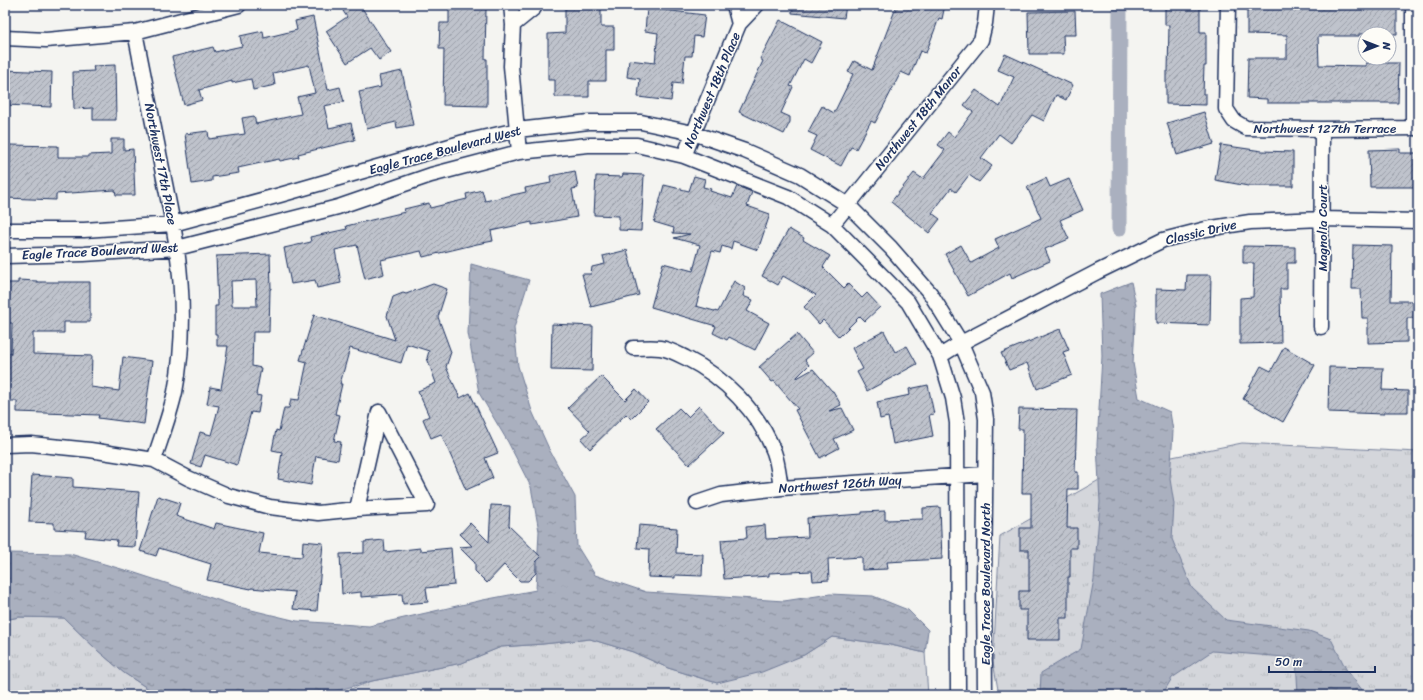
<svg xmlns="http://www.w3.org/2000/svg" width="1423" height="700" viewBox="0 0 1423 700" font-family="Sriracha,sans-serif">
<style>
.grass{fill:url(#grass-tufts);stroke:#78829c}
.water{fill:url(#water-ripples);stroke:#717c98}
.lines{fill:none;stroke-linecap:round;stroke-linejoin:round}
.canal{stroke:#aab0bf;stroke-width:15}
.building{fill:url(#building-hatch);stroke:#1b2f5e;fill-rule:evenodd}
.minor-casing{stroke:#1b2f5e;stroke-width:17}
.minor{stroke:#fdfcf7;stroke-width:14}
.labels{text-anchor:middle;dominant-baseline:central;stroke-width:3;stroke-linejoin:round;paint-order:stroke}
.street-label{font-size:13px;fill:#1b2f5e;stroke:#fdfcf7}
</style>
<defs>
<pattern id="grass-tufts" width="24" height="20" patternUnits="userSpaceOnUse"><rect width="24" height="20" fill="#d4d6db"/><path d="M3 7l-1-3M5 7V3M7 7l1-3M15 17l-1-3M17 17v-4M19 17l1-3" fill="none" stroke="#b5b8be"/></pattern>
<pattern id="water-ripples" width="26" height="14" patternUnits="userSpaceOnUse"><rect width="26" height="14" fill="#aab0bf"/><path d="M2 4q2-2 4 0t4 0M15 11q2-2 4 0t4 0" fill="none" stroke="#8a909e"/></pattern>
<pattern id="building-hatch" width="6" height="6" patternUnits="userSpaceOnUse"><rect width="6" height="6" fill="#bfc3cc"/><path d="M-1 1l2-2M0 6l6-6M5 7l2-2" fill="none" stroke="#9a9fa9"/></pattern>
</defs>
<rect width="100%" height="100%" fill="#f4f4f1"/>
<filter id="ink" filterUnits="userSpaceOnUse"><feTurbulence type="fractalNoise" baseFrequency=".025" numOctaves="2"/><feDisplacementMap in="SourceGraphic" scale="8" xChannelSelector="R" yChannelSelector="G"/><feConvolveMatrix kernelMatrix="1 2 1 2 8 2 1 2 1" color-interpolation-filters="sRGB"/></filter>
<g filter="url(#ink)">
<path class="grass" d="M1242 443 1418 452V695H999L993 662 1000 536 1122 467Z
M19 617 64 618 97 650 124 673 158 695H5V620Z
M832 637 891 645 925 653 928 695H335L372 681 462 663 501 647 543 644 590 639 633 652 668 668 717 683 804 655Z"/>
<path class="water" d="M471 264 529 280 514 328 518 366 532 411 550 451 575 497 577 546 595 575 646 592 784 601 830 594 873 596 908 610 928 630 925 653 891 645 832 637 804 655 762 672 717 683 668 668 633 652 590 639 543 644 501 647 462 663 372 681 321 695H158L124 673 97 650 64 618 19 617 5 620V553L70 554 135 573 239 607 297 621 369 626 483 600 536 590 539 531 531 487 508 442 479 393 468 333Z
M1131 282 1136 305 1133 363 1139 398 1170 412 1173 431 1170 479 1174 504 1172 539 1192 588 1226 620 1309 631 1331 639 1346 669 1366 695H1298L1296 658 1212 651 1172 678 1162 695H1040L1041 673 1081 649 1094 579 1100 502 1097 445 1102 356 1100 294Z"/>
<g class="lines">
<path class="canal" d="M1119 229 1120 5"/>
</g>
<path class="building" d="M352 5H360L391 52 379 60 370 48 347 63 326 31 347 17 343 11Z
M792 5H846L844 18 792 13Z
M897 5H945L942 19 939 18 926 53 920 51 910 76 901 72 875 123 871 121 856 149 851 147 841 166 810 150 817 136 808 132 822 106 834 113 853 74 848 72 854 61 872 70Z
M1165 5H1200V32H1206V66H1204L1203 94H1206V105L1166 104V72H1168L1169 25H1165Z
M1247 5H1279V7H1302V5H1397V34H1359V36H1318L1319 65 1366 66V63H1399L1398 103H1267V99L1247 98 1248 58H1287V35L1247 34Z
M449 8H486L485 59H487V106L443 105 444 49H439L440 23H449Z
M565 8H601V27H614V50H606V81H589V97H555V80H548V34L565 33Z
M647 8 705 15 702 37 694 36 692 56H685L682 84 673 83 671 101 638 97 640 79 627 77 629 60 655 63 658 33 645 31Z
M1075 11 1076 35H1063L1064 54H1029L1028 12Z
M313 17 328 90 340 87 344 102 324 106 329 128 351 123 355 140 298 154 299 157 280 161 279 159 238 168 239 173 212 177V181L192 184 185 134 208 131 209 139 245 134 242 118 254 116 256 124 301 114 297 97 315 93 309 65 273 73 275 85 253 90 251 79 232 83V81L199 90 202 100 184 105 172 57 213 47 215 52 242 46 240 36 263 31 264 38 297 30 295 21Z
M780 20 822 42 811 63 804 59 790 86 793 87 781 113 790 117V122L784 134 739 112 763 61 760 59Z
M1005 54 1073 85 1066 100 1056 95 1044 121 1032 115 1011 143 999 134 981 158 992 166 979 182 969 175 956 192 951 188 932 213 940 219 929 233 891 202 914 173 923 179 945 150 938 145 948 132 954 137 973 112 964 105 976 90 1000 107 1014 77 998 70Z
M115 65 116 120H93V108L74 109 73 72 94 71 93 66Z
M5 70 52 72 51 107 5 105Z
M402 71 413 125 397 128 396 122 367 129 359 92 381 87 379 76Z
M1204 112 1214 144 1177 155 1167 123Z
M111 139H124V150L133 149 135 195H116L115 190 56 194V200L5 198V163H10V145L58 146V157H88V155L111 154Z
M1221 145 1262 151 1293 152V186H1248L1215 180Z
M1400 149V153H1418V187H1370L1369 150Z
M575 171 578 188 572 189 577 217 532 225V222L491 231 493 241 477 244 423 257 421 251 381 260 384 274 365 279 357 245 335 250 341 283 317 288 315 280 291 284 284 248 311 242 310 237 347 229 346 226 405 212 404 209 429 203 430 208 467 199 466 194 482 190 485 201 526 192 525 188 551 183 550 176Z
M623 174 644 175 641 231 619 230V216L594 215 596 176 622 177Z
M694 176 705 179 703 187 711 189 710 191 732 198 737 186 752 192 747 206 770 214 758 250 733 241 731 249 722 246 720 253 712 251 696 306 718 312 734 281 745 288 743 296 753 300 747 311 769 323 755 350 729 337 727 340 713 333 716 326 651 307 663 263 693 271 700 245 674 238 690 234 673 233 674 228 654 222 664 185 689 191Z
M1046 178 1050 187 1069 179 1083 210 1060 220 1069 239 1045 249 1050 261 1012 278 1010 273 968 296 945 254 961 245 971 263 999 248 995 239 1041 218 1027 187Z
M789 229 804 238 803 240 830 256 823 267 844 288 848 284 862 298 867 293 880 307 865 321 860 316 839 337 823 320 819 324 804 307 816 295 783 276 778 285 762 276Z
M1353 245 1392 246 1391 301H1416L1417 318H1407V342L1368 343V318H1362L1361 289H1352Z
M1243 246 1295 247V263H1287V289H1280L1281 343 1240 344V298L1253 297 1254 263H1243Z
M627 250 639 295 591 307 582 274H591L592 267 605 264 603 256Z
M270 254 271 289H270L269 332H253L252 366 261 368 256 395 261 396 258 413 251 412 237 465 205 455 201 467 191 464 200 432 211 435 219 406 207 404 210 387 221 389 228 346H217V334H215V306H218L216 256ZM256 280 257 306H232L231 281Z
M1187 275H1211L1210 325 1156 323V289L1186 290Z
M18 280 37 281V282H90V322H64V333H33V354L92 356 91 387 119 391 123 357 152 361 144 424 98 418 99 415 17 412V401H5V370H8V353H11L12 323H5V283H18Z
M433 284 447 289 438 317 451 352 446 367 460 398 470 393 498 453 485 458 493 478 466 490 441 434 431 438 423 419 429 416 418 391 436 383 427 358 429 351 407 344 401 363 350 348 340 384H342L335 414 340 415 334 441 341 442 338 460 316 456 311 485 278 479 282 452 272 450 276 430 279 431 284 408H289L291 399 299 400 307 362 300 360 314 315 395 340 387 316 393 297 403 293 406 294Z
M552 324 593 326 592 371 551 370Z
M1060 329 1069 350 1063 352 1072 375 1037 389 1027 363 1009 370 1001 353Z
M884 331 895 352 907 346 917 364 867 391 857 372 863 369 852 348Z
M797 334 813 353 805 360 809 365 797 377V378L813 369 832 391H833L841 405 829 411 842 408 853 430 834 439 839 448 820 458 795 410 798 409 774 381 772 382 759 367Z
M1284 347 1315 365 1283 422 1243 399 1261 366 1271 371Z
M1329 367 1383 368 1382 390 1408 391V412H1384V414L1328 412Z
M601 376 625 400 636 389 648 402 631 419 626 414 590 449 581 439 590 431 568 408Z
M928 385 934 414 929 415 933 436 893 444 888 417 880 419 877 402 910 395 909 389Z
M699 406 724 433 689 465 656 429 679 408 688 417Z
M1019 409 1077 410 1075 472H1078V489H1068L1067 528H1077V548H1070V577H1068V618H1060V640H1027V610H1019V591H1029V550H1020V528H1031V493H1022L1023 429H1018Z
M32 475 73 478V487L139 492 135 547 116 546 117 540 85 537 86 531 54 529V523L29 522Z
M158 496 180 503 176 516 214 529 216 523 263 533 259 553 302 557 303 541 323 543 317 611 293 609 295 592 251 588V589L207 580 211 564 159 548 156 556 140 551Z
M491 505 510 506 509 526 541 557 536 562V573L528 581H520L504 565 487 583 475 571V563L459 547 472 546 460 534 470 523 489 542Z
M940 507 942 559 887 562 888 569 862 570V557L828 559 829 580 813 581 812 571 769 573V576L724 579 721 540 747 538 746 527 765 525 766 539 808 537 807 518 862 514V512L885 511V520L923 519V508Z
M639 525 677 528 676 553 703 554 702 576 675 575V578L648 577 649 549 637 548Z
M384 540 385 552 420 548V551L451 548 454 585 426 588 428 602 403 604 402 594 361 597V592L342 594 340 554 364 553V542Z"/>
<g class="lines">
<defs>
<path id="minor" d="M511 5 513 25 511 66 519 152
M734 5 739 24
M1228 5 1226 109 1234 121 1246 128 1322 129 1418 128
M1412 5 1413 9V128
M513 25 534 8 535 5
M135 32 173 224C183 280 186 337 175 392 170 415 161 438 154 460
M5 38 46 40 135 32 239 5
M684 156 739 24 757 5
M832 225 981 40 985 23 987 5
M5 230H84L173 224 280 195 464 142 517 130 589 122H641L693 133 745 151 800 175 848 205 891 248 930 293 961 343 982 392 986 419 984 581 985 695
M5 256 84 254 177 248 338 207 431 175 519 152 588 145H637L684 156 788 197 832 225 908 302 940 356 953 398 957 423 958 695
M1321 327 1322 129
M633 348C642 348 651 347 660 348 669 349 678 354 686 358 724 377 759 412 774 452 778 463 779 476 781 488
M940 356 961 343 1097 272 1163 240 1206 229 1250 222 1322 219 1418 221
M5 445 31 444 90 450 154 460 188 478 229 496 270 507 318 513 357 509 427 505 379 412
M697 503 721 495 781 488 985 474
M357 509 379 412"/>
</defs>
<use href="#minor" class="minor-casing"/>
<use href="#minor" class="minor"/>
</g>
</g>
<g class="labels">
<g class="street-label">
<text transform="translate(712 90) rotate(-67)">Northwest 18th Place</text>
<text transform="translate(918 118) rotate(-51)">Northwest 18th Manor</text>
<text x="1325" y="128">Northwest 127th Terrace</text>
<text transform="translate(445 150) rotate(-15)">Eagle Trace Boulevard West</text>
<text transform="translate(161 164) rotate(79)">Northwest 17th Place</text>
<text transform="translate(1322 228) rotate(-90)">Magnolia Court</text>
<text transform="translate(1201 232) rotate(-13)">Classic Drive</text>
<text transform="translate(100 251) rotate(-3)">Eagle Trace Boulevard West</text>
<text transform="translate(840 484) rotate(-4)">Northwest 126th Way</text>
<text transform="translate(985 584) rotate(-90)">Eagle Trace Boulevard North</text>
</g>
</g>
<rect width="1423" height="700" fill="none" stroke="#fdfcf7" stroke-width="20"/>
<rect x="10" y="10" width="1403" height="680" fill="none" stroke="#1b2f5e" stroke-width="1.5" filter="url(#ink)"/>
<g transform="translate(1377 46) rotate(90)"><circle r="19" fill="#fdfcf7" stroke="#a3aaba"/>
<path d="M0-3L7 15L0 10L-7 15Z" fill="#1b2f5e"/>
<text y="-6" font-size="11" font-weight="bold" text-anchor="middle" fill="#1b2f5e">N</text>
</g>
<path d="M1269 666v6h106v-6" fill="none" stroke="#1b2f5e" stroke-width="2"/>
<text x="1275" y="666" font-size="12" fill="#1b2f5e" stroke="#fdfcf7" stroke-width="3" paint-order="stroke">50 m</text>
</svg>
